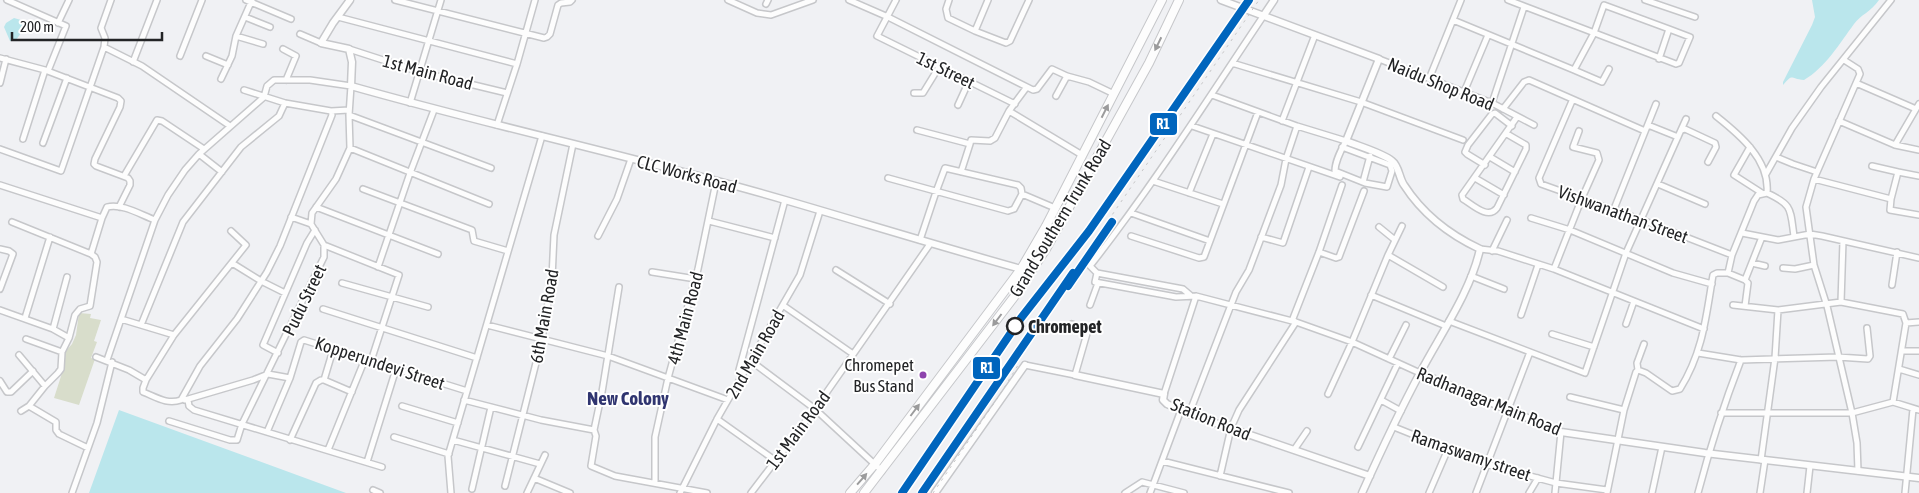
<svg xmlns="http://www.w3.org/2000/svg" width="1919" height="493" viewBox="0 0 1919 493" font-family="'Asap Condensed',sans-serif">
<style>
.green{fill:#d8ddcb}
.water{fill:#bae6ec}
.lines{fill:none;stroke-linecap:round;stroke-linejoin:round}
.minor-casing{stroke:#c6c7ca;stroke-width:8}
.tertiary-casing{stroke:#c6c7ca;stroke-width:9}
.primary-casing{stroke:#c6c7ca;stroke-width:10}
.minor{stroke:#fdfdfd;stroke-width:5}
.tertiary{stroke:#fdfdfd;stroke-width:6}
.primary{stroke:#fdfdfd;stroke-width:8}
.rail{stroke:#c7c7c8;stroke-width:1;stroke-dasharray:2.5 5;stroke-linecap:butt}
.rail-1-casing{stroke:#fff;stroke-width:11}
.rail-1{stroke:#0065bd;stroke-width:8}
.oneway{fill:#9b9b9c}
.stop-dot{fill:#fff;stroke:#232426;stroke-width:2.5}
.bus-dot{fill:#8e44ad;stroke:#fff;stroke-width:2}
.labels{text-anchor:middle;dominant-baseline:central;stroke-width:4;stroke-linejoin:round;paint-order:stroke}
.bus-label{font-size:17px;fill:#232426;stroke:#fff;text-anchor:end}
.street-label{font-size:18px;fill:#232426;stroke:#fff}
.stop-label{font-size:18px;font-weight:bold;fill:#232426;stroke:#fff;text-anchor:start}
.neighbourhood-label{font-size:19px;font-weight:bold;fill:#303570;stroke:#fff}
.line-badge{stroke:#fff;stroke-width:2}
.badge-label{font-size:14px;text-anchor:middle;font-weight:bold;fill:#fff}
</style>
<rect width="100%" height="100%" fill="#f0f1f4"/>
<path class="green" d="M79 313 91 314 90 318 101 320 94 341 97 342 91 358 95 359 79 405 54 398 63 370 65 352 72 344 76 335Z"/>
<path class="water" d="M1812 0H1879C1871 12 1860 15 1854 24 1840 43 1825 68 1804 80 1789 79 1794 73 1783 85V82L1812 25 1815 17Z
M14 18 21 20 24 29 16 40 10 41 4 27 6 23Z
M119 410 346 493H89Z"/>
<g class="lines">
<defs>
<path id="minor" d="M7 0 66 26 48 71
M246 0 291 19
M395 0 544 38 547 37 550 34 558 5 561 3 570 2 572 0
M728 0 757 13 771 15 813 0
M849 0 888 17 1033 90 1037 89 1052 69 1067 76 1089 82 1114 94
M896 0 877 36 1015 104
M949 0 946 9 948 18 975 31 988 0
M1508 0 1676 64 1679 63 1690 37 1669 29
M1645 0 1695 17
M766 4 768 0
M245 17 270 27
M338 17 517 64
M1453 20 1574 70 1594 33 1604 5 1669 29 1659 59
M58 23 69 0
M975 31 1006 43 1010 41 1029 0
M300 34 321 43
M236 36 263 44
M104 47 142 66 230 126
M283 49 296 56 286 80
M349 49 420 72 507 93
M180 56 202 0
M206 56 228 65
M0 58 45 70 118 98 121 101 120 107 95 159 94 164 96 166 128 178 130 181V185L119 207
M1379 59 1492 103 1534 125
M1844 60 1858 69 1860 74 1814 179 1806 207 1814 265 1827 306 1852 413 1857 443 1858 471
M133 62 157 0
M1232 63 1361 102 1463 140
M1574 70 1602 82 1609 69
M221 79 232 56 236 36 252 0
M1429 79 1461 0
M0 83 6 59
M1856 83 1916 109 1919 104
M244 90 285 103 331 111
M1464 92 1488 35
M914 93H923L939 67
M1212 95 1297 126 1346 141C1341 150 1335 161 1335 171L1365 183 1387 187 1392 171 1390 165 1342 147
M1056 96 1067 76
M1572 101 1539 178 1541 184 1642 220 1732 255
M410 103 441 0
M1492 103 1524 7
M958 105 969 81
M1503 109 1524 82 1529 80 1645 131
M1009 111 1082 155
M349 115 491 168
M1716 116C1740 135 1770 160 1767 193 1793 205 1790 209 1794 236
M1282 121 1315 35
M1839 121 1895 145 1919 150
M497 125 517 64 535 0
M1648 125 1678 137
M1192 126 1340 177
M917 130 970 144 961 172
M1681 130 1686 119
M1507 134 1526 145V149L1497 208C1488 220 1473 205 1463 199L1462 195 1517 117
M23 139 45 70
M43 143 67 78
M970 144 971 140 990 141 995 138 1009 111 1026 88
M1895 145 1916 109
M1750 147 1734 175 1762 193
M350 148 489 204
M0 149 61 171 104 47 105 38 101 28 111 0
M199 154 222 172
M1490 157 1515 172
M1776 157 1793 164 1817 172
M1485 165 1467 154 1465 152 1468 145 1492 114 1495 113 1512 126
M1872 166 1898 172
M1766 174 1792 128 1821 87 1891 0
M124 176 157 120 162 121 204 149
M1919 176 1898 172 1891 199 1890 210 1919 215
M888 178 1008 211 1014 209 1022 194
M1475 178 1504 195
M1814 179 1891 199
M1153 181 1223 204
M1363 182 1370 156
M1658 184 1705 204
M0 185 102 218 107 207C122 203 141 215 155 220
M363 189 472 230 474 241 508 251
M1189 193 1213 134
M1022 194 1055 208
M316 207 438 254
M1614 209 1656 104
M1131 213 1210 241
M291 217 311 224
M1531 218 1570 230 1673 273 1712 284
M709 221 775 238
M12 222 91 254 95 257 97 262 90 306 80 309 75 315 69 338 62 352 26 339
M1379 227 1395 240
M1742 233 1778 240 1810 234 1822 236 1919 258
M598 236 617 199 631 159
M1131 236 1199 258 1204 257 1258 112
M1261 237 1283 243 1309 167
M920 240 936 192 945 168 1018 185 1021 188 1022 194
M324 245 399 275 371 361
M0 249 9 251 13 254 0 289
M1480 249 1498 251 1554 269 1704 329
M1492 251 1507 220
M1319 252 1336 258 1339 257 1364 191
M91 254 102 218
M1388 255 1443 287
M232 263 261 281 285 293
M1752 263 1765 266
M378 267 410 173 434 110
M1783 268 1795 269 1814 265
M1554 269 1582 198 1599 160 1597 153 1573 147 1579 131
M836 270 890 304
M652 272 696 279
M1097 273 1090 266C1153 186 1207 100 1264 15
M1471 276 1504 289
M1745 280 1762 237
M342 283 428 307
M1892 285 1897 252
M1190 295 1183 289 1097 273 1095 282 1176 297 1196 296 1296 322 1352 342 1420 373
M1371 295 1446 326
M1841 302 1843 241
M1090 305 1098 283
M1733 305 1778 310 1841 302 1903 314 1906 323 1893 402
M784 306 853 354
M1745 306 1748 283 1745 280 1728 273 1732 255 1754 201 1758 195 1767 193
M323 309 477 358
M0 310 53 329 69 338
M1521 315 1538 265
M25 318 50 237
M121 319 174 335
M1292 321 1319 252 1342 185
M1449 321 1585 373 1626 253 1681 130 1685 129 1715 143 1716 147 1708 162
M1906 323 1919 322
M1626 324 1634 301
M141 325 183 222 241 147 279 116 285 103
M487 325 608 356 728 400
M53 329 67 277
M1552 334 1594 347
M1902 351H1919
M278 353 263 345 307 243 315 230
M1698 353 1741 360 1838 357 1868 359 1870 356 1867 328
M19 355 45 386
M96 357 129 370 146 380 143 388V392C156 397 167 405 181 400L200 366 237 319 267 272 280 246 332 115 331 111 349 110
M1389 359 1406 325
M107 360 155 220 168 195 185 170 199 154 264 97 267 86 274 80H310L351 86 349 115 350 148 336 179 312 213 311 224 324 245V257L242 424 237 440H230L169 421
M751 361 815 409 882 471
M1025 365 1075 375 1088 330 1072 324
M1899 369 1919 375
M1638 370 1637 363 1644 344
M741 377 739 370 785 200
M146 380 174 335 246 245 231 231
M324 380 352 392
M0 381 7 392H11L33 371
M1164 394 1196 296
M1328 394 1352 342 1388 255 1402 226
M1570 397 1624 410
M185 400 253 380 268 374 290 378
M188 400 189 406 194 410 382 467
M464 400 541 420 594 430 602 392 619 287
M1381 400 1401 411
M29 406 56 422V430L59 434 88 448
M402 406 458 423
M21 411 29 406 45 386 58 373 61 369 62 352
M1721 413H1852L1893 402 1919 410
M1189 414 1236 292 1249 270 1281 185 1286 159 1297 126
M717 419 776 461
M1394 427 1486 464 1556 483 1607 490
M594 430 596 436 591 466 615 476 707 493
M267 432 290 378 301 342 304 340 467 391
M394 437 449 454
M290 440 316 383 321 380H324L333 350
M453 440 540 464
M1358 447 1398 363
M328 450 365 359
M1294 450 1307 431
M1761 460 1775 358 1778 310
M1162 461 1289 493
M367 462 396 369
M1220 476 1231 428 1239 410 1296 322
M534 478 570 493
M655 483V437L668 378 698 269 716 182
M505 486 542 339 552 278 554 235 573 144
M472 489 491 407
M373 490 380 493
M72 493 97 423 112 362
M451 493 448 456 542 136
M527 493 545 455
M680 493 717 419 800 275 820 211
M751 493 815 409 930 244
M1125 493 1142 482 1184 493
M1150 493 1181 410
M1429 493 1448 449
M1476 493 1530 352
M1529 493 1538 478
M1555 493 1561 432
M1607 493 1624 410 1636 372 1638 370 1646 373 1672 391 1680 389C1703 352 1706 317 1713 275L1717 273H1728
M1652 493 1662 447
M1698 493C1710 447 1724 404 1741 360
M1760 493 1765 460
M1807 493 1810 466
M1905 493 1913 409"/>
<path id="tertiary" d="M350 0 333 23 321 43 349 49 352 62 351 86C495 127 642 158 785 200 864 223 942 247 1021 269
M1221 0 1379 59 1346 141C1358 146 1383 153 1392 161 1399 166 1399 178 1404 185 1422 213 1450 235 1480 249 1471 291 1440 335 1420 373 1399 412 1380 453 1362 493
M1264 15 1274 0
M1420 373 1561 432 1705 453 1919 478
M1075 375 1164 394 1163 400 1167 404 1189 414 1370 476
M935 493 1025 365"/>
<path id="primary" d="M850 493 875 464 1021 269 1046 226 1162 0
M864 493 1014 297 1046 249 1149 63 1179 0"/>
</defs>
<use href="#minor" class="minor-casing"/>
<use href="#tertiary" class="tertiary-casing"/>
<use href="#primary" class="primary-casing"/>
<use href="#minor" class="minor"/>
<use href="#tertiary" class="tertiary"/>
<use href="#primary" class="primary"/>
<path class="rail" d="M922 493 1259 0
M933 493 999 396 1020 362"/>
<defs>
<path id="rail-1" d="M1068 286 1112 222
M902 493 1021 318 1089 231 1249 0
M922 493 1073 273"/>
</defs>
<use href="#rail-1" class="rail-1-casing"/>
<use href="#rail-1" class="rail-1"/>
</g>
<defs><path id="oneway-solid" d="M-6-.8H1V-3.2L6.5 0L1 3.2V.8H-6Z" transform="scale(1.25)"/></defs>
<g class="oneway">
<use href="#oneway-solid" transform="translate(1158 44) rotate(116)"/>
<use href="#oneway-solid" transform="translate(1105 111) rotate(-63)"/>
<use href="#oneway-solid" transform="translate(997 320) rotate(127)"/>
<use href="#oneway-solid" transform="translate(915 410) rotate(-53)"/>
<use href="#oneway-solid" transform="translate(862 479) rotate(-49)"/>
</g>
<circle class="stop-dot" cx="1015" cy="326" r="8"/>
<circle class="bus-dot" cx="923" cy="375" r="4.5"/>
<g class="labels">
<g class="bus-label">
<text x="914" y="365">Chromepet<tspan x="914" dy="21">Bus Stand</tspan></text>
</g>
<g class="street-label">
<text transform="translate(946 70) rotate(26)">1st Street</text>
<text transform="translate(428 72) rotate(15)">1st Main Road</text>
<text transform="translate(1441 84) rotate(22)">Naidu Shop Road</text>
<text transform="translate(687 174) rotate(15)">CLC Works Road</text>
<text transform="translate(1623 214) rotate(20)">Vishwanathan Street</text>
<text transform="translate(1060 218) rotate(-59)">Grand Southern Trunk Road</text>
<text transform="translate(304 300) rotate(-64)">Pudu Street</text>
<text transform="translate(544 316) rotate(-80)">6th Main Road</text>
<text transform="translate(685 318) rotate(-75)">4th Main Road</text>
<text transform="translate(755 354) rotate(-60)">2nd Main Road</text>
<text transform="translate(380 363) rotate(18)">Kopperundevi Street</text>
<text transform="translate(1489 401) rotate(22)">Radhanagar Main Road</text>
<text transform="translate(1211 419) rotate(22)">Station Road</text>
<text transform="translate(798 430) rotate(-53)">1st Main Road</text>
<text transform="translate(1471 455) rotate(19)">Ramaswamy street</text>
</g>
<g class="stop-label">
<text x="1028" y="326">Chromepet</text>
</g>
<g class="neighbourhood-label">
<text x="628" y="398">New Colony</text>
</g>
</g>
<g class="line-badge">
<rect x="1149" y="112" width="29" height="24" rx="5" fill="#0065bd"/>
<rect x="972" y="356" width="29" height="24" rx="5" fill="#0065bd"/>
</g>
<g class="badge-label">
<text x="1163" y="129">R1</text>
<text x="987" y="373">R1</text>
</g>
<path d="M12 32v8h150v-8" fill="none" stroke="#232426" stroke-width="2.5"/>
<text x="20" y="32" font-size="15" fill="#232426" stroke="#ffffff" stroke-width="4" paint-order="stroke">200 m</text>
</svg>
